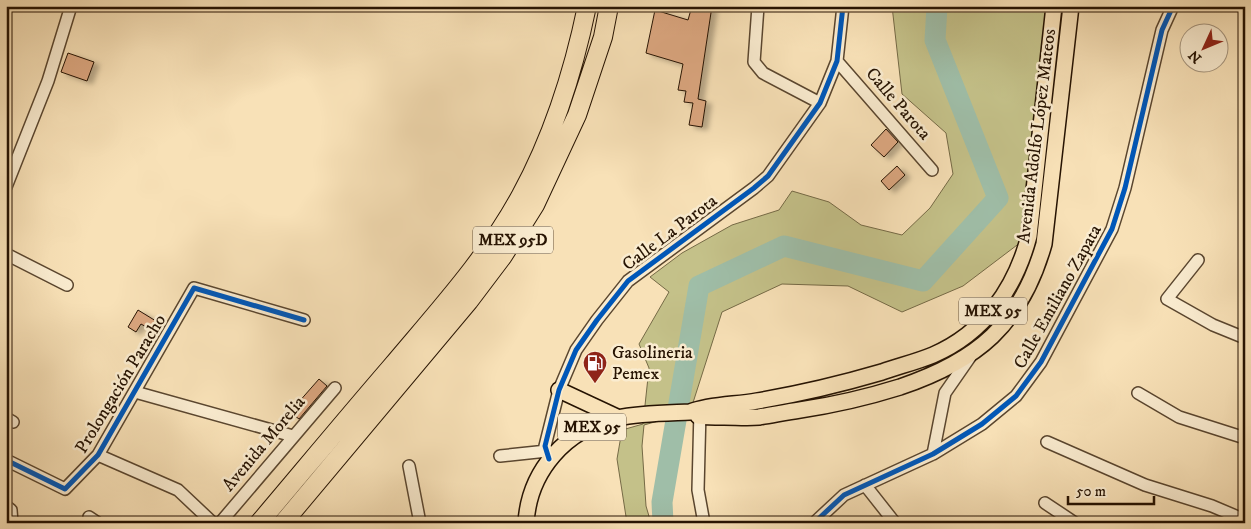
<svg xmlns="http://www.w3.org/2000/svg" width="1251" height="529" viewBox="0 0 1251 529" font-family="'IM FELL DW Pica',serif">
<style>
.green{fill:#c4c189;stroke:#756a46}
.lines{fill:none;stroke-linecap:round;stroke-linejoin:round}
.river{stroke:#9fbea8;stroke-width:21}
.building{fill:#dca780;stroke:#261302;filter:url(#shadow)}
.minor-casing{stroke:#5a462f;stroke-width:14}
.major-casing{stroke:#261302;stroke-width:18}
.highway-casing{stroke:#261302;stroke-width:20}
.minor{stroke:#faecd0;stroke-width:11}
.major{stroke:#f8e1b7;stroke-width:15}
.highway{stroke:#f8e1b7;stroke-width:18}
.cycleway-casing{stroke:#faecd0;stroke-width:8}
.cycleway{stroke:#0057b8;stroke-width:5}
.labels{text-anchor:middle;dominant-baseline:central;stroke-width:5;stroke-linejoin:round;paint-order:stroke}
.shield{fill:#faecd0;stroke:#665440;stroke-width:1}
.shield-label{font-size:16px;font-weight:bold;fill:#261302}
.street-label{font-size:18px;fill:#261302;stroke:#faecd0}
.poi-label{font-size:18px;fill:#261302;stroke:#faecd0;text-anchor:start}
</style>
<defs>
<filter id="shadow"><feDropShadow dx="5.5" dy="3" stdDeviation="2.5" flood-color="#0004"/></filter>
</defs>
<rect width="100%" height="100%" fill="#f8e1b7"/>
<filter id="stains"><feTurbulence type="fractalNoise" baseFrequency=".004" numOctaves="4"/><feColorMatrix values="0 0 0 0 .2 0 0 0 0 .09 0 0 0 0 .02 0 0 0 .5 -.17"/></filter>
<radialGradient id="worn" r=".72"><stop offset=".6" stop-color="#630" stop-opacity="0"/><stop offset="1" stop-color="#630" stop-opacity=".3"/></radialGradient>
<path class="green" d="M892 6H1054L1029 236 963 286 902 312 848 286 782 284 722 312 690 412 644 425 642 446 646 506 651 523H627L617 459 622 430 643 424 649 368 639 344 669 292 650 277 682 253 732 225 779 210 792 191 829 202 861 225 902 235 930 208 953 174 946 133 902 94Z"/>
<g class="lines">
<path class="river" d="M663 523 662 502 699 286 784 246 923 281 998 198 935 40 937 6"/>
</g>
<path class="building" d="M692 6H712L698 99 706 101 702 127 689 125 693 103 684 102 686 91 678 90 683 64 646 53 655 10 688 20Z
M68 53 94 62 87 81 61 72Z
M886 129 898 142 884 157 871 145Z
M897 166 905 175 889 190 881 181Z
M138 310 164 326 159 334 141 324 136 332 128 327Z
M319 379 327 386 299 419 290 412Z"/>
<g class="lines">
<defs>
<path id="minor" d="M758 6 754 62 763 73 820 103
M837 61 932 170
M6 187 48 81 71 6
M6 254 67 285
M1198 260 1167 299 1213 325 1245 338
M135 392 293 436
M1138 393 1179 417 1245 438
M700 410 698 490 704 523
M6 418 13 422
M1047 442 1145 485 1212 506 1245 520
M933 454 945 393 970 357
M98 455 178 490 213 523
M500 456 547 451
M549 459 545 446 559 390 576 350 597 320 628 281 754 188 768 176 820 103 837 61 843 6
M6 460 65 489 98 455 194 288 304 320
M409 466 420 523
M865 485 895 523
M1045 503 1075 523
M6 506 11 510 12 523
M89 517 98 523
M220 523 335 388
M814 523 844 495 933 454 982 424 1016 396 1041 362 1112 229 1125 188 1162 30 1173 6"/>
<path id="major" d="M559 390 619 418
M698 416C706 417 716 417 724 417 736 417 747 418 759 417 772 415 786 412 800 410 834 405 868 397 900 387 977 361 1021 325 1044 244L1071 6
M526 523C529 471 566 429 617 418 640 413 666 413 690 412 711 404 735 405 757 401 799 394 841 384 882 372 899 366 916 362 933 355 984 333 1015 289 1029 236L1054 6"/>
<path id="highway" d="M259 523C303 471 347 418 391 367 437 312 487 258 521 195 552 138 574 69 587 6
M283 523 469 301 503 256 535 205 577 115 603 37 609 6"/>
</defs>
<use href="#minor" class="minor-casing"/>
<use href="#major" class="major-casing"/>
<use href="#highway" class="highway-casing"/>
<use href="#minor" class="minor"/>
<use href="#major" class="major"/>
<use href="#highway" class="highway"/>
<defs>
<path id="cycleway" d="M549 459 545 446 559 390 576 350 597 320 628 281 754 188 768 176 820 103 837 61 843 6
M6 460 65 489 98 455 194 288 304 320
M814 523 844 495 933 454 982 424 1016 396 1041 362 1112 229 1125 188 1162 30 1173 6"/>
</defs>
<use href="#cycleway" class="cycleway-casing"/>
<use href="#cycleway" class="cycleway"/>
</g>
<defs>
<symbol id="fuel-pin" viewBox="-11 -11 22 30"><path d="M0 17L-7.5 6A9.5 9.5 0 1 1 7.5 6Z" fill="#8f2418" stroke="#faecd0"/><path d="M-5.5-6h7V0h2V4h1.3V-2.5L3-4.5l.8-.8L6-3V5H2.5V1h-1V6h-7ZM-4.2-4.7v3.2H.2V-4.7Z" fill="#fff"/></symbol>
</defs>
<g fill-rule="evenodd">
<use href="#fuel-pin" x="581" y="349" width="28" height="38"/>
</g>
<g class="labels">
<g class="shield">
<rect x="473" y="226.5" width="80" height="27" rx="4"/>
<rect x="959" y="297.5" width="68" height="27" rx="4"/>
<rect x="558" y="413.5" width="68" height="27" rx="4"/>
</g>
<g class="shield-label">
<text x="513" y="240">MEX 95D</text>
<text x="993" y="311">MEX 95</text>
<text x="592" y="427">MEX 95</text>
</g>
<g class="street-label">
<text transform="translate(898 104) rotate(49)">Calle Parota</text>
<text transform="translate(1037 136) rotate(-83)">Avenida Adolfo López Mateos</text>
<text transform="translate(670 233) rotate(-37)">Calle La Parota</text>
<text transform="translate(1058 297) rotate(-61)">Calle Emiliano Zapata</text>
<text transform="translate(121 384) rotate(-59)">Prolongación Paracho</text>
<text transform="translate(264 444) rotate(-50)">Avenida Morelia</text>
</g>
<g class="poi-label">
<text x="612" y="353">Gasolineria<tspan x="612" dy="21">Pemex</tspan></text>
</g>
</g>
<rect width="1251" height="529" fill="none" stroke="#f8e1b7" stroke-width="25"/>
<rect x="8" y="8" width="1236" height="514" fill="none" stroke="#261302" stroke-width="2.5"/>
<rect x="12" y="12" width="1226" height="504" fill="none" stroke="#261302"/>
<g transform="translate(1204 48) rotate(226)"><circle r="24" fill="#faecd0" stroke="#a5957e"/>
<path d="M0-4L9 19L0 12L-9 19Z" fill="#8f2418"/>
<text y="-8" font-size="14" font-weight="bold" text-anchor="middle" fill="#261302">N</text>
</g>
<path d="M1068 496v8h86v-8" fill="none" stroke="#261302" stroke-width="2.5"/>
<text x="1076" y="496" font-size="15" fill="#261302" stroke="#faecd0" stroke-width="4" paint-order="stroke">50 m</text>
<rect width="100%" height="100%" filter="url(#stains)"/>
<rect width="100%" height="100%" fill="url(#worn)"/>
</svg>
